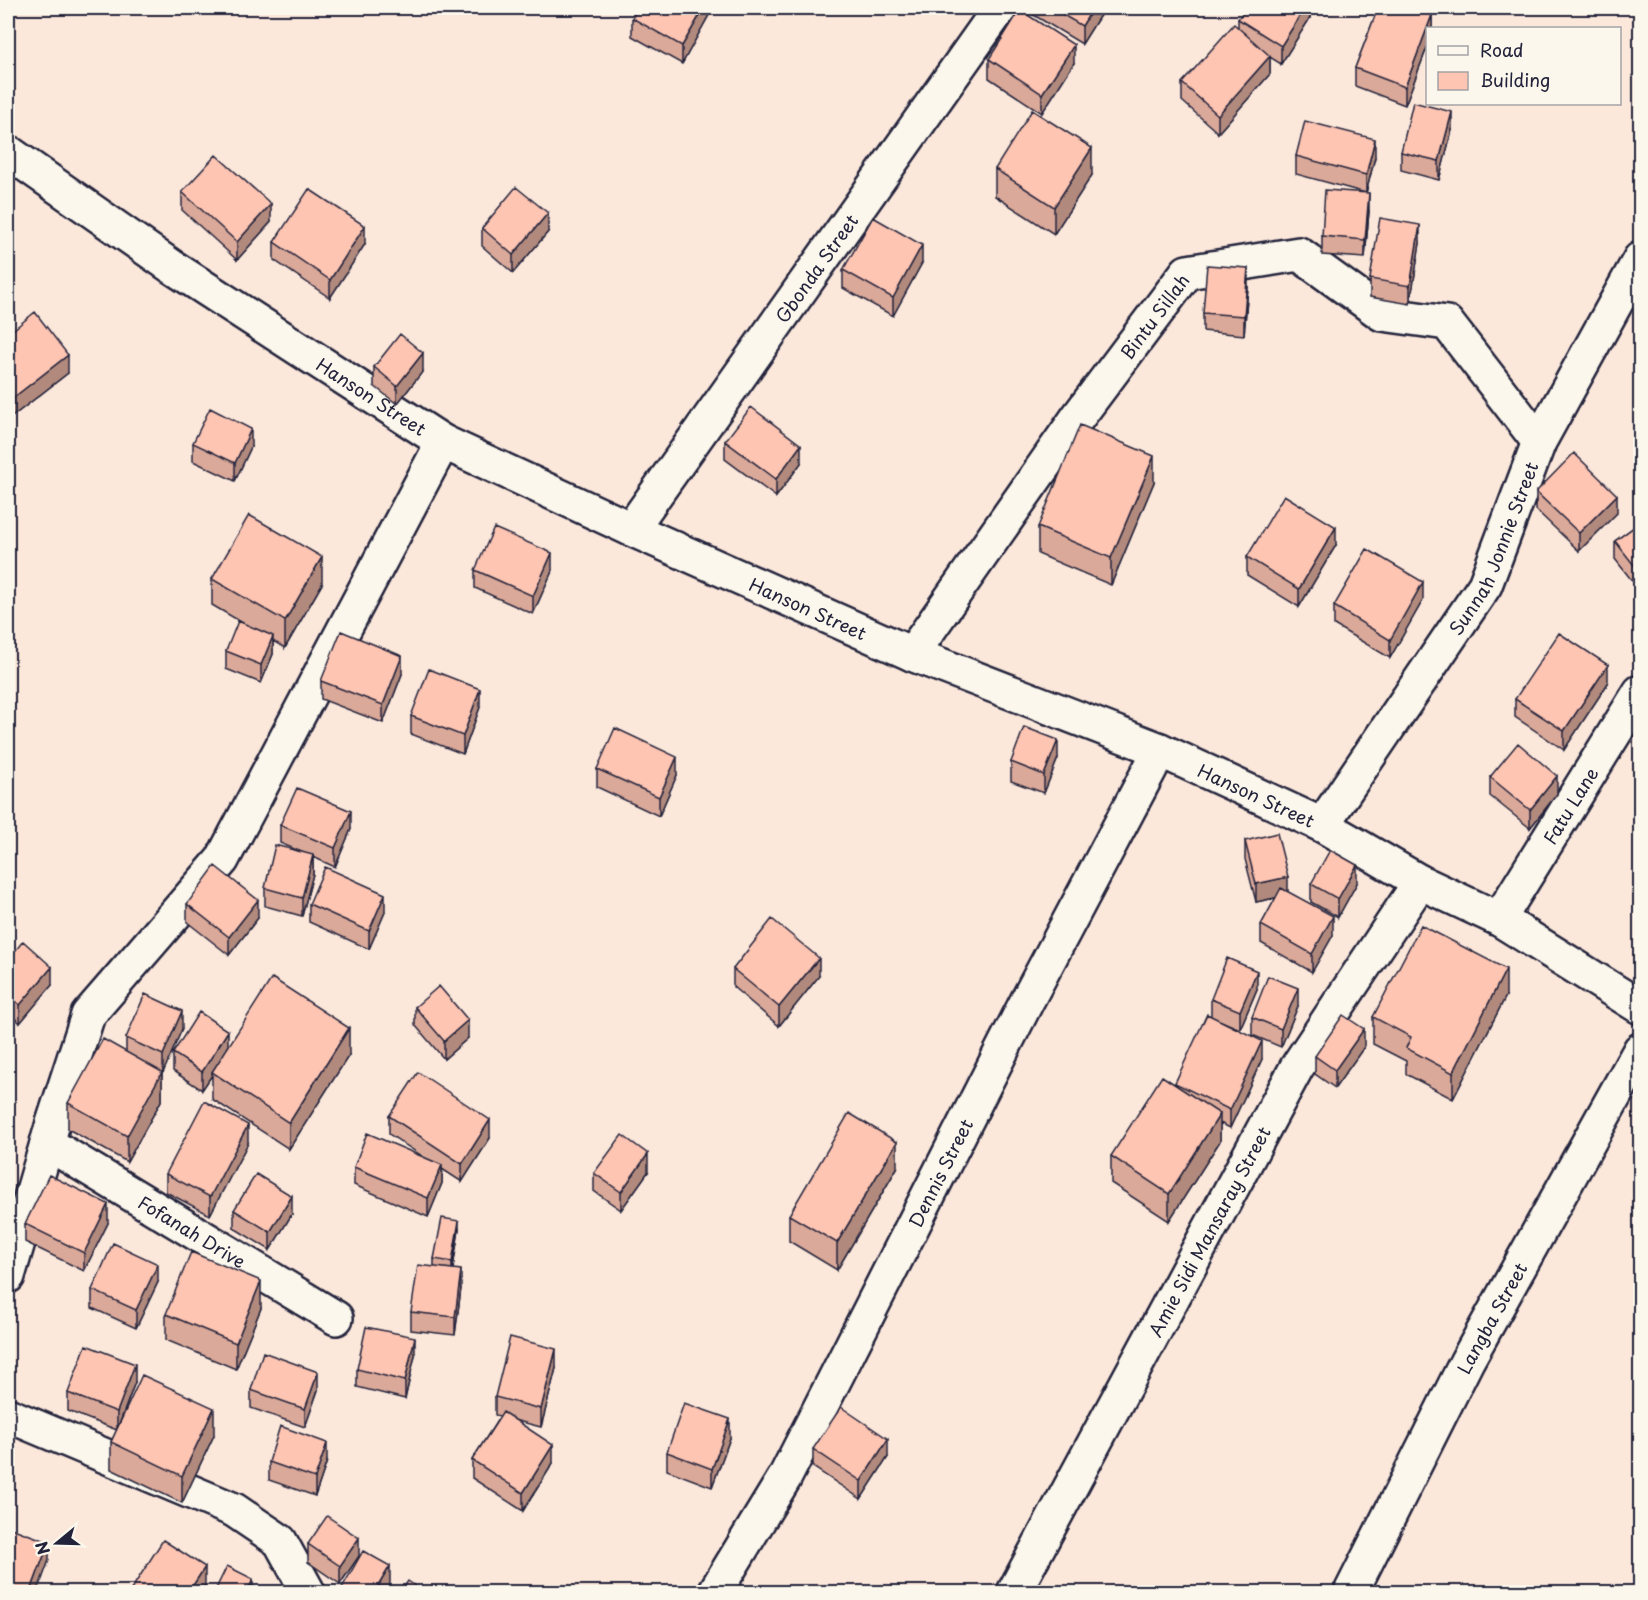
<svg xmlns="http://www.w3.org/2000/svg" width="1648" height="1600" viewBox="0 0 1648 1600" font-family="'Playpen Sans',sans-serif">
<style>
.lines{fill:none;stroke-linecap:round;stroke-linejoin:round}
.street-casing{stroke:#22223b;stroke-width:38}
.street{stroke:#fbf7ec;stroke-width:33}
.wall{fill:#daa999;stroke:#22223b;stroke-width:1.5}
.shaded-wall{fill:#b28a7d;stroke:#22223b;stroke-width:1.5}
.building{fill:#fec5b2;stroke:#22223b;stroke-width:1.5}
.labels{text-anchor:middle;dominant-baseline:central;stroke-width:6;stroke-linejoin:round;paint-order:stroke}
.street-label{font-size:18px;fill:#22223b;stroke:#fbf7ec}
</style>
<rect width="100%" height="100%" fill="#fce8db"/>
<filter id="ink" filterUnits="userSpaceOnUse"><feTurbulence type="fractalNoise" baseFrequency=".0167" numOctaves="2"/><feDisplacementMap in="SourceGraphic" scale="12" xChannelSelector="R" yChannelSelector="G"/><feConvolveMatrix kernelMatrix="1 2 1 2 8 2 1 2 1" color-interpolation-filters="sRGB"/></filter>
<g filter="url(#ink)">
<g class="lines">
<defs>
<g id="street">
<path id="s1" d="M8 152 171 266 443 442 631 529 912 654 1160 750 1322 825 1420 882 1499 919 1640 1007"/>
<path id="s2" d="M631 529 1000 8"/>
<path id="s3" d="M912 654 1078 417 1187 272 1299 254 1382 314 1447 323 1539 442"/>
<path id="s4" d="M1322 825 1485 585 1539 442 1640 259"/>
<path id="s5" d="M1499 919 1640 692"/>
<path id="s6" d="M47 1143 336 1318"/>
<path d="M8 1276 53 1123 88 1015 222 860 443 442"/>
<path d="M8 1415 234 1510 280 1541 308 1592"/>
<path id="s7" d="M715 1592 785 1477 1027 1001 1160 750"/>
<path id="s8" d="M1014 1592 1297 1067 1420 882"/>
<path id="s9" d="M1351 1592 1467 1361 1640 1050"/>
</g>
</defs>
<use href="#street" class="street-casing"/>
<use href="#street" class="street"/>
</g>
<path class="wall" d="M709 8V15L682 64 632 36V18Z
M1032 8H1102V12L1082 44 1032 14Z
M1310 8V18L1281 64 1270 57V74L1218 133 1182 101V83L1238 27V19Z
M1378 8H1411L1432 15V28H1428V45L1405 105 1355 86V68Z
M989 59 1074 63 1042 113 989 78Z
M1452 130 1439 180 1401 170V152Z
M1296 156 1375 157 1366 193 1296 174Z
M995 169 1092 175 1054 234 995 196Z
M182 192 271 222 237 260 182 210Z
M1369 211 1365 258 1322 255V236Z
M482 228 548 232 513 273 482 246Z
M274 242 365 244 330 298 274 260Z
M1420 243 1410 304 1370 297V279Z
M922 263 893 316 843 288V270Z
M1248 287 1244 335 1203 331V313Z
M8 334 68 373 9 419 8 416Z
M374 367 423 371 397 404 374 386Z
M725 441 801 463 776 497 725 459Z
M193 443 251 447 235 481 193 461Z
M1154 482 1111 585 1038 554V527Z
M1536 492 1617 513 1579 551 1536 510Z
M1641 522V592L1615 559V541Z
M1336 545 1299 607 1247 575V557Z
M475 570 552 571 533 614 475 588Z
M212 579 322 584 285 648 273 641V654L261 683 226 669V651L243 623 212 605Z
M1423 600 1390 658 1334 625V606Z
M402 674 383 723 321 699V681Z
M1608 683 1564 750 1515 717V699Z
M480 707 463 754 411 734V716Z
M1058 758 1044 793 1011 781V762Z
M597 769 677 775 659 816 597 787Z
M1490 777 1557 794 1530 828 1490 796Z
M280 825 351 829 335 867 313 857V874L302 916 265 906V888L304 853 280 843Z
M1245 841 1288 892 1333 935 1312 972 1261 943V925L1276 898 1256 902 1245 859Z
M1357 883 1338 917 1311 902V884Z
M187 904 258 918 229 955 187 922Z
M309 904 385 912 369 949 309 922Z
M8 960 52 985 20 1023 8 1012Z
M733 969 819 976 779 1026 733 987Z
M1257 989 1240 1029 1221 1021 1262 1059 1230 1128 1220 1123V1141L1169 1221 1111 1183V1156L1175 1084V1083L1211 1016V999Z
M1506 996 1453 1099 1406 1074V1061L1373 1044V1017Z
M1298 1006 1281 1047 1252 1035V1017Z
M415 1007 468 1038 444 1059 415 1025Z
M182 1029 162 1073V1099L127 1162 68 1129V1103L126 1052V1038Z
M228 1047 349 1055 289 1149 212 1099V1075L202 1090 173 1071V1053Z
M1364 1047 1335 1088 1315 1074V1056Z
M389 1116 490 1138 462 1182 442 1169V1183L428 1217 354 1185V1167L425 1158 389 1134Z
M248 1143 210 1215 166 1192V1174Z
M897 1168 837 1270 789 1241V1215Z
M648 1172 621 1210 594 1191V1173Z
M234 1210 292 1214 270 1250 234 1228Z
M108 1223 84 1271 25 1242V1224Z
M459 1230 453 1269 461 1288 455 1335 411 1330V1312L434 1267V1259Z
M158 1282 136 1328 92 1308V1290Z
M261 1308 236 1369 166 1340V1314Z
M415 1355 405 1399 357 1387V1369Z
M556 1368 541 1427 514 1420 553 1463 523 1511 472 1478V1460L500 1416 495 1415V1397Z
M135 1382 120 1422 214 1435 182 1503 111 1469V1442L117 1430 68 1411V1393Z
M251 1390H318L305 1427 251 1408Z
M730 1438 712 1487 667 1470V1452Z
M813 1449 888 1457 861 1499 813 1467Z
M327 1461 315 1496 269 1480V1462Z
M308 1544 359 1556 340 1584 308 1562Z"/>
<path class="shaded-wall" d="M704 8H709V15L682 64V46Z
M1093 8H1102V12L1082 44V26Z
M1305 8H1310V18L1281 64V46Z
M1432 15V28H1428V45L1405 105V87Z
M1074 45V63L1042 113V94Z
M1270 56V74L1218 133V115Z
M1452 112V130L1439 180V161Z
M1375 139V157L1366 193V175Z
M1092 148V175L1054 234V207Z
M1369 193V211L1365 258V240Z
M271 204V222L237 260V242Z
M548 213V232L513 273V255Z
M1420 225V243L1410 304V286Z
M365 226V244L330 298V280Z
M922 245V263L893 316V298Z
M1248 268V287L1244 335V316Z
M423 353V371L397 404V386Z
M68 355V373L9 419V401Z
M251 429V447L235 481V463Z
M801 445V463L776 497V479Z
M1154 456V482L1111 585V558Z
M1617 495V513L1579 551V533Z
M1336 527V545L1299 607V589Z
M552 553V571L533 614V596Z
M322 557V584L285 648V621Z
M1423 582V600L1390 658V640Z
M273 636V654L261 683V665Z
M402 656V674L383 723V705Z
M1608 665V683L1564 750V731Z
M480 689V707L463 754V736Z
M1058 740V758L1044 793V775Z
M677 757V775L659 816V797Z
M1557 776V794L1530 828V810Z
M351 811V829L335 867V848Z
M313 855V874L302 916V898Z
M1357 865V883L1338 917V899Z
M1288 877V895L1256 902V884Z
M385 894V912L369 949V931Z
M258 900V918L229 955V937Z
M1333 916V935L1312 972V954Z
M819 958V976L779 1026V1007Z
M52 967V985L20 1023V1005Z
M1506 969V996L1453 1099V1073Z
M1257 971V989L1240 1029V1011Z
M1298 988V1006L1281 1047V1029Z
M182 1011V1029L163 1073V1055Z
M468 1020V1038L444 1059V1041Z
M349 1028V1055L289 1149V1123Z
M1364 1029V1047L1335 1088V1070Z
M228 1031V1049L212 1072V1075L202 1090V1072Z
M1262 1041V1059L1230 1128V1110Z
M162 1072V1099L127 1162V1136Z
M1220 1114V1141L1169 1221V1194Z
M490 1120V1138L462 1182V1164Z
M248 1125V1143L210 1215V1197Z
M897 1142V1168L837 1270V1243Z
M648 1154V1172L621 1210V1192Z
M442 1165V1183L428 1217V1198Z
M292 1196V1214L270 1250V1232Z
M108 1204V1223L84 1271V1253Z
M459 1221V1230L452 1271V1262Z
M158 1264V1282L136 1328V1310Z
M461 1270V1288L455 1335V1317Z
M261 1281V1308L236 1369V1343Z
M415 1337V1355L405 1399V1381Z
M556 1349V1368L541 1427V1409Z
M135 1364V1382L117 1430V1412Z
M318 1372V1390L305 1427V1409Z
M214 1408V1435L182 1503V1476Z
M730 1419V1438L712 1487V1469Z
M888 1439V1457L861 1499V1481Z
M327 1443V1461L315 1496V1478Z
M553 1445V1463L523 1511V1493Z
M359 1538V1556L340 1584V1566Z
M49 1542V1560L37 1593H30Z
M390 1566V1584L385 1593H374Z
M205 1567V1585L200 1593H188Z
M253 1579V1593H247Z"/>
<path class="building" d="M638 8H704L682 46 632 18Z
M1051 8H1093L1082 26Z
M1246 8H1305L1281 46 1238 19Z
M1378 8H1411L1432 15 1405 87 1355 68Z
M1020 10 1074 45 1042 94 989 59Z
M1234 24 1270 56 1218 115 1182 83Z
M1413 102 1452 112 1439 161 1401 152Z
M1032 110 1092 148 1054 207 995 169Z
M1305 121 1375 139 1366 175 1296 156Z
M216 155 271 204 237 242 182 192Z
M516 187 548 213 513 255 482 228Z
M309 189 365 226 330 280 274 242Z
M1325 190 1369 193 1365 240 1322 236Z
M873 217 922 245 893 298 843 270Z
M1380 218 1420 225 1410 286 1370 279Z
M1207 265 1248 268 1244 316 1203 313Z
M35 312 68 355 9 401 8 398V334Z
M400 334 423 353 397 386 374 367Z
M751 407 801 445 776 479 725 441Z
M210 408 251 429 235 463 193 443Z
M1080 425 1154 456 1111 558 1038 527Z
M1574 453 1617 495 1579 533 1536 492Z
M1284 495 1336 527 1299 589 1247 557Z
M249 515 322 557 285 621 212 579Z
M1641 522V574L1615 541Z
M494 528 552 553 533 596 475 570Z
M1367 549 1423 582 1390 640 1334 606Z
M238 621 273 636 261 665 226 651Z
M341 631 402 656 383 705 321 681Z
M1559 633 1608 665 1564 731 1515 699Z
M429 669 480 689 463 736 411 716Z
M1024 727 1058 740 1044 775 1011 762Z
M615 728 677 757 659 797 597 769Z
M1518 743 1557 776 1530 810 1490 777Z
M297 788 351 811 335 848 280 825Z
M1277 833 1288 877 1256 884 1245 841Z
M275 845 313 855 302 898 265 888Z
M1330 850 1357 865 1338 899 1311 884Z
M215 866 258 900 229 937 187 904Z
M325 867 385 894 369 931 309 904Z
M1281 888 1333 916 1312 954 1261 925Z
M772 919 819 958 779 1007 733 969Z
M1421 925 1506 969 1453 1073 1406 1048 1411 1037 1373 1017Z
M23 941 52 967 20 1005 8 994V960Z
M1227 958 1257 971 1240 1011 1211 999Z
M1268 976 1298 988 1281 1029 1252 1017Z
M272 978 349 1028 289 1123 212 1072Z
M439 986 468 1020 444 1041 415 1007Z
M145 994 182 1011 163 1055 126 1038Z
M199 1012 228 1031 202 1072 173 1053Z
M1207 1014 1262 1041 1230 1110 1175 1083Z
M1343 1015 1364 1029 1335 1070 1315 1056Z
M103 1039 162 1072 127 1136 68 1103Z
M418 1072 490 1120 462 1164 389 1116Z
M1162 1076 1220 1114 1169 1194 1111 1156Z
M204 1101 248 1125 210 1197 166 1174Z
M849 1113 897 1142 837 1243 789 1215Z
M367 1133 442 1165 428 1198 354 1167Z
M622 1135 648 1154 621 1192 594 1173Z
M256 1174 292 1196 270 1232 234 1210Z
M49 1175 108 1204 84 1253 25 1224Z
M442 1218 459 1221 452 1262 434 1259Z
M113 1243 158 1264 136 1310 92 1290Z
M191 1252 261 1281 236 1343 166 1314Z
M418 1265 461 1270 455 1317 411 1312Z
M366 1327 415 1337 405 1381 357 1369Z
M510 1337 556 1349 541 1409 495 1397Z
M86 1345 135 1364 117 1412 68 1393Z
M263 1352 318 1372 305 1409 251 1390Z
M142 1375 214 1408 182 1476 111 1442Z
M684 1403 730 1419 712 1469 667 1452Z
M841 1407 888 1439 861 1481 813 1449Z
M503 1412 553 1445 523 1493 472 1460Z
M280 1426 327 1443 315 1478 269 1462Z
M327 1516 359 1538 340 1566 308 1544Z
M8 1527 49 1542 30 1593H8Z
M163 1540 205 1567 188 1593H129Z
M363 1551 390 1566 374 1593H339Z
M227 1566 253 1579 247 1593H214Z
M408 1581 426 1593H400Z"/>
</g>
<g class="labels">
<g class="street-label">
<text stroke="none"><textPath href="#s2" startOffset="320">Gbonda Street</textPath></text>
<text stroke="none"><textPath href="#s3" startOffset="416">Bintu Sillah</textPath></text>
<text stroke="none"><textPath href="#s1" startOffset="438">Hanson Street</textPath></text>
<text stroke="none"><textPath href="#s4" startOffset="327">Sunnah Jonnie Street</textPath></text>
<text stroke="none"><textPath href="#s1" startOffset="924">Hanson Street</textPath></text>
<text stroke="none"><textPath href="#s1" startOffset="1410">Hanson Street</textPath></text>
<text stroke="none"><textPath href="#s5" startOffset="134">Fatu Lane</textPath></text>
<text stroke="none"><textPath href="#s7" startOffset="476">Dennis Street</textPath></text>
<text stroke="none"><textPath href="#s6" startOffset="170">Fofanah Drive</textPath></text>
<text stroke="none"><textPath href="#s8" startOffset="410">Amie Sidi Mansaray Street</textPath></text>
<text stroke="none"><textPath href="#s9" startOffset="308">Langba Street</textPath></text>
</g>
</g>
<rect width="1648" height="1600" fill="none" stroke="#fbf7ec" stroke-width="30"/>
<rect x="15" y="15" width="1618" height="1570" fill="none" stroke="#22223b" stroke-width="2" filter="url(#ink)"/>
<rect x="1426" y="27" width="195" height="78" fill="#fbf7ec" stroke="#a4a2a5" stroke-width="1.5"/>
<rect x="1438" y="46" width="30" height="9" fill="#fbf7ec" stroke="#a4a2a5" stroke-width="1.5"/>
<text x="1480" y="57" font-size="18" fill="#22223b">Road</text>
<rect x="1438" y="72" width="30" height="18" fill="#fec5b2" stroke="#a4a2a5" stroke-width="1.5"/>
<text x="1480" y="87" font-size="18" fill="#22223b">Building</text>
<g transform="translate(57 1543) rotate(251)" stroke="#fbf7ec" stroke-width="4.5" paint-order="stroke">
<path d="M0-4.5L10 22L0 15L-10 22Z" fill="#22223b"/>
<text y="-9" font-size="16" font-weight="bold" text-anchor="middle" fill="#22223b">N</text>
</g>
</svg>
